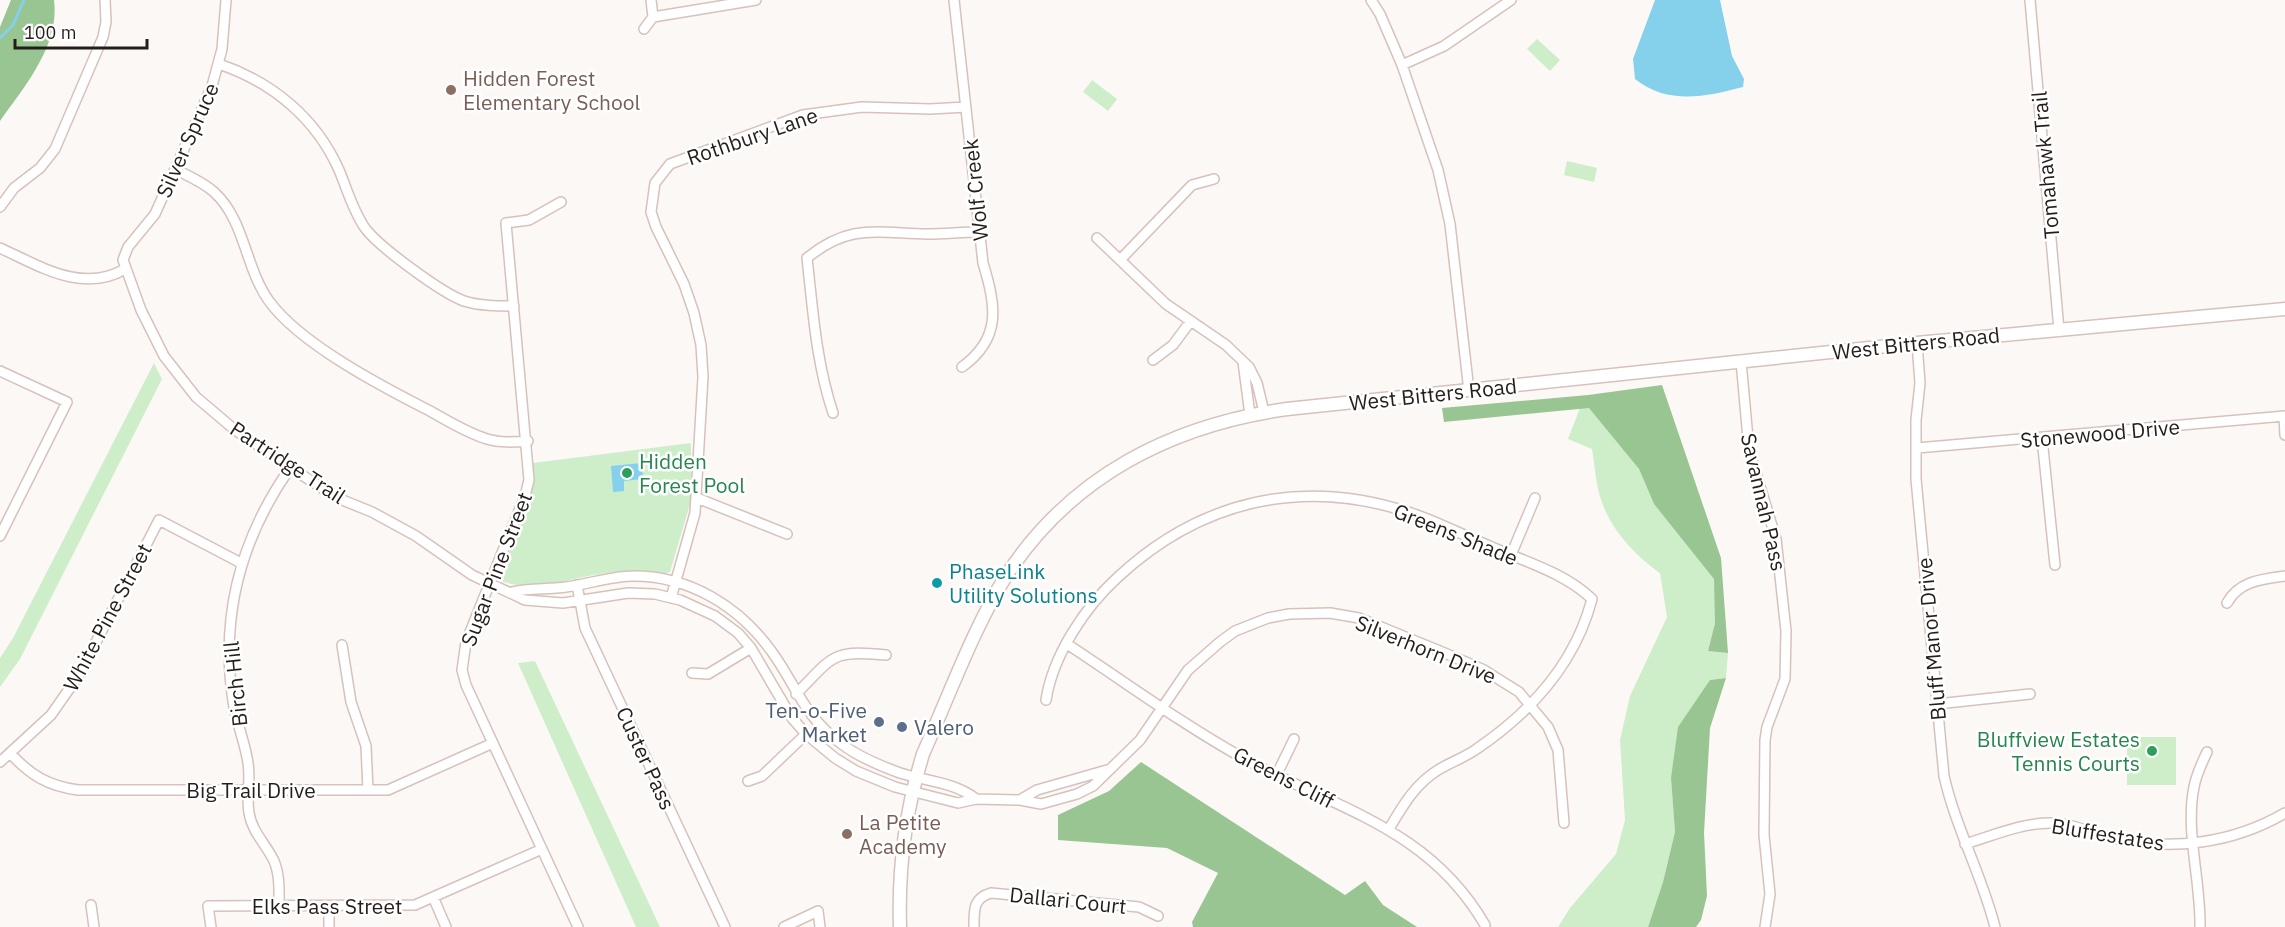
<svg xmlns="http://www.w3.org/2000/svg" width="2285" height="927" viewBox="0 0 2285 927" font-family="'IBM Plex Sans',sans-serif">
<style>
.green{fill:#ceeec9}
.forest{fill:#99c593}
.water{fill:#85d0eb}
.lines{fill:none;stroke-linecap:round;stroke-linejoin:round}
.stream{stroke:#85d0eb;stroke-width:3}
.minor-casing{stroke:#d6c2ba;stroke-width:12}
.major-casing{stroke:#d6c2ba;stroke-width:15}
.minor{stroke:#fff;stroke-width:9}
.major{stroke:#fff;stroke-width:12}
.education-dot{fill:#8d6e63;stroke:#fff;stroke-width:2}
.leisure-dot{fill:#2e9e5b;stroke:#fff;stroke-width:2}
.culture-dot{fill:#0f9aa8;stroke:#fff;stroke-width:2}
.service-dot{fill:#5c6f8a;stroke:#fff;stroke-width:2}
.labels{text-anchor:middle;dominant-baseline:central;stroke-width:5;stroke-linejoin:round;paint-order:stroke}
.education-label{font-size:21px;fill:#785e54;stroke:#fff;text-anchor:start}
.street-label{font-size:21px;fill:#241d1a;stroke:#fff}
.leisure-label{font-size:21px;fill:#27864d;stroke:#fff;text-anchor:start}
.culture-label{font-size:21px;fill:#0d838f;stroke:#fff;text-anchor:start}
.service-label{font-size:21px;fill:#4e5e75;stroke:#fff;text-anchor:end}
</style>
<rect width="100%" height="100%" fill="#fcf8f6"/>
<path class="green" d="M1537 39 1560 60 1550 71 1527 49Z
M1092 80 1117 99 1108 111 1083 92Z
M1567 161 1597 168 1594 182 1564 175Z
M154 363 162 379 20 659 0 687V658L13 638Z
M1589 407 1639 469 1654 504 1715 579V623L1708 651 1728 653 1726 678 1710 680 1671 778 1675 832 1663 882 1648 927H1558L1570 908 1616 854 1625 820 1620 740 1630 696 1667 617 1660 573C1637 557 1613 532 1603 505 1596 489 1595 467 1592 449L1568 439 1580 408Z
M691 443V501L670 572C658 577 629 570 614 572 577 575 536 595 498 580L497 574 532 482 533 463Z
M535 661 660 927H636L518 663Z
M2127 737H2176V785H2127Z"/>
<path class="forest" d="M11 0H54C60 45 25 86 0 121V27Z
M1662 385 1721 558 1728 653 1708 651 1715 623 1714 579 1654 504 1639 469 1589 408 1444 422 1442 408 1588 395Z
M1726 678 1710 728 1704 833 1707 896 1701 920 1696 927H1648L1663 882 1675 832 1671 778 1678 727 1710 680Z
M1141 762 1345 895 1365 881 1383 905 1417 927H1193L1192 922 1218 873 1167 848 1058 840V815L1109 791Z"/>
<path class="water" d="M1655 0H1720L1732 56 1744 79 1743 87C1705 97 1668 105 1635 79L1633 59Z
M642 463 643 479 624 481V491L613 492 611 466Z"/>
<g class="lines">
<path class="stream" d="M0 38 13 25 24 0"/>
<defs>
<path id="minor" d="M226 0 222 49 212 86 155 214 128 247 123 260 141 310 164 356 196 397 235 430 335 497 372 512 416 536 472 575 525 600 563 603 628 593 655 594 680 600 715 616 738 633 751 648 792 718 806 734 835 758 856 771 895 787 958 803 976 799 1020 800 1041 804 1077 794 1093 786 1140 740 1188 670 1220 642 1235 631 1268 618 1289 614 1330 613 1359 618 1447 654 1484 670 1519 692 1548 727 1558 750 1564 823
M651 0 653 17
M954 0 983 263C996 306 1002 338 962 367
M1371 0 1380 14 1402 65 1438 170 1450 224 1469 391
M2030 0 2059 330
M644 29 653 17 756 0
M219 64C272 82 316 118 339 170 347 189 353 211 365 228 379 247 442 293 464 301 480 306 498 306 514 306
M1402 65 1444 46 1511 0
M175 169C188 176 203 182 214 192 245 220 245 268 269 301 300 344 383 387 430 411 448 421 467 433 487 439 500 443 514 442 528 441
M561 202 529 220 506 223 529 480 525 496 466 642 462 670 466 685 578 927
M0 207 14 188 40 168 55 149 103 37 106 22 105 0
M1097 238 1166 304 1226 345 1249 367 1257 383 1264 412
M0 248C40 266 82 294 125 269
M1120 260 1192 185 1214 179
M1917 343 1920 383 1916 420V479L1944 776C1956 829 1982 875 1995 927
M1153 360 1173 345 1190 322
M1741 361 1749 450 1776 539 1786 631 1785 679 1767 727 1765 740 1764 835 1770 894 1765 927
M1243 362 1250 415
M0 371 67 402 0 536
M833 413C816 362 813 311 807 258 850 223 877 233 927 234 945 234 962 232 979 232
M2284 416 2285 435
M2042 438 2055 565
M1917 448 2285 416
M697 498 787 534
M1511 555 1535 498
M577 585 585 628 725 927
M512 592C530 587 548 590 566 587 589 584 611 576 634 576 690 576 740 607 772 652 798 688 803 716 843 745 859 757 881 766 900 773 925 781 955 782 976 799
M671 598 695 513 703 377 701 345 694 313 684 284 656 227 651 212 655 183 670 164 803 115 862 107 930 109 966 107
M2227 603C2239 581 2262 579 2285 576
M1067 644C1125 682 1182 724 1243 758 1336 809 1428 827 1485 925
M342 645 351 702 366 746 368 790
M692 673 708 674 751 648
M796 694C833 657 831 649 886 655
M1046 700C1053 655 1085 607 1118 577 1200 501 1301 477 1408 512 1437 521 1464 536 1492 547 1526 562 1565 573 1592 599 1575 664 1532 711 1478 748 1466 757 1451 762 1438 770 1415 784 1402 807 1389 829
M1937 704 2030 694
M10 753C30 775 48 786 78 790H388L493 743
M0 762 51 715 79 675 159 520 241 563
M1277 774 1294 739
M748 781 762 776 806 734
M1020 800 1037 790 1107 770
M1965 844C1992 836 2021 823 2050 823 2072 823 2091 833 2112 838 2171 851 2232 844 2285 813
M434 899 446 927
M91 905 94 927
M279 906C279 891 280 875 274 861 266 844 252 832 249 813 246 796 251 780 248 763 245 742 236 722 233 701 220 616 241 538 290 468
M329 907V927
M211 927 208 906 415 905 542 849
M784 927 818 911 820 927
M974 927C974 910 973 898 991 893L1139 907 1158 916
M2200 927C2201 882 2185 830 2194 787 2196 775 2202 763 2207 752"/>
<path id="major" d="M900 927C898 867 905 812 923 754 948 698 974 627 1006 576 1071 476 1172 425 1287 409L1917 343 2285 309"/>
</defs>
<use href="#minor" class="minor-casing"/>
<use href="#major" class="major-casing"/>
<use href="#minor" class="minor"/>
<use href="#major" class="major"/>
</g>
<g class="education-dot">
<circle cx="451" cy="90" r="6"/>
<circle cx="847" cy="834" r="6"/>
</g>
<g class="leisure-dot">
<circle cx="627" cy="473" r="6"/>
<circle cx="2152" cy="751" r="6"/>
</g>
<circle class="culture-dot" cx="937" cy="583" r="6"/>
<g class="service-dot">
<circle cx="879" cy="722" r="6"/>
<circle cx="902" cy="727" r="6"/>
</g>
<g class="labels">
<g class="education-label">
<text x="463" y="78">Hidden Forest<tspan x="463" dy="24">Elementary School</tspan></text>
<text x="859" y="822">La Petite<tspan x="859" dy="24">Academy</tspan></text>
</g>
<g class="street-label">
<text transform="translate(752 136) rotate(-19)">Rothbury Lane</text>
<text transform="translate(187 140) rotate(-66)">Silver Spruce</text>
<text transform="translate(2045 165) rotate(-95)">Tomahawk Trail</text>
<text transform="translate(975 190) rotate(-96)">Wolf Creek</text>
<text transform="translate(1916 343) rotate(-6)">West Bitters Road</text>
<text transform="translate(1433 394) rotate(-6)">West Bitters Road</text>
<text transform="translate(2100 433) rotate(-5)">Stonewood Drive</text>
<text transform="translate(288 462) rotate(33)">Partridge Trail</text>
<text transform="translate(1764 502) rotate(77)">Savannah Pass</text>
<text transform="translate(1456 534) rotate(22)">Greens Shade</text>
<text transform="translate(496 569) rotate(-69)">Sugar Pine Street</text>
<text transform="translate(107 617) rotate(-62)">White Pine Street</text>
<text transform="translate(1931 639) rotate(-95)">Bluff Manor Drive</text>
<text transform="translate(1426 649) rotate(22)">Silverhorn Drive</text>
<text transform="translate(235 684) rotate(-96)">Birch Hill</text>
<text transform="translate(646 758) rotate(65)">Custer Pass</text>
<text transform="translate(1284 777) rotate(27)">Greens Cliff</text>
<text x="251" y="790">Big Trail Drive</text>
<text transform="translate(2108 834) rotate(9)">Bluffestates</text>
<text transform="translate(1068 900) rotate(6)">Dallari Court</text>
<text x="327" y="906">Elks Pass Street</text>
</g>
<g class="leisure-label">
<text x="639" y="461">Hidden<tspan x="639" dy="24">Forest Pool</tspan></text>
<text x="2140" y="739" text-anchor="end">Bluffview Estates<tspan x="2140" dy="24">Tennis Courts</tspan></text>
</g>
<g class="culture-label">
<text x="949" y="571">PhaseLink<tspan x="949" dy="24">Utility Solutions</tspan></text>
</g>
<g class="service-label">
<text x="867" y="710">Ten-o-Five<tspan x="867" dy="24">Market</tspan></text>
<text x="914" y="727" text-anchor="start">Valero</text>
</g>
</g>
<path d="M15 39v9h132v-9" fill="none" stroke="#241d1a" stroke-width="3"/>
<text x="24" y="39" font-size="18" fill="#241d1a" stroke="#ffffff" stroke-width="4.5" paint-order="stroke">100 m</text>
</svg>
